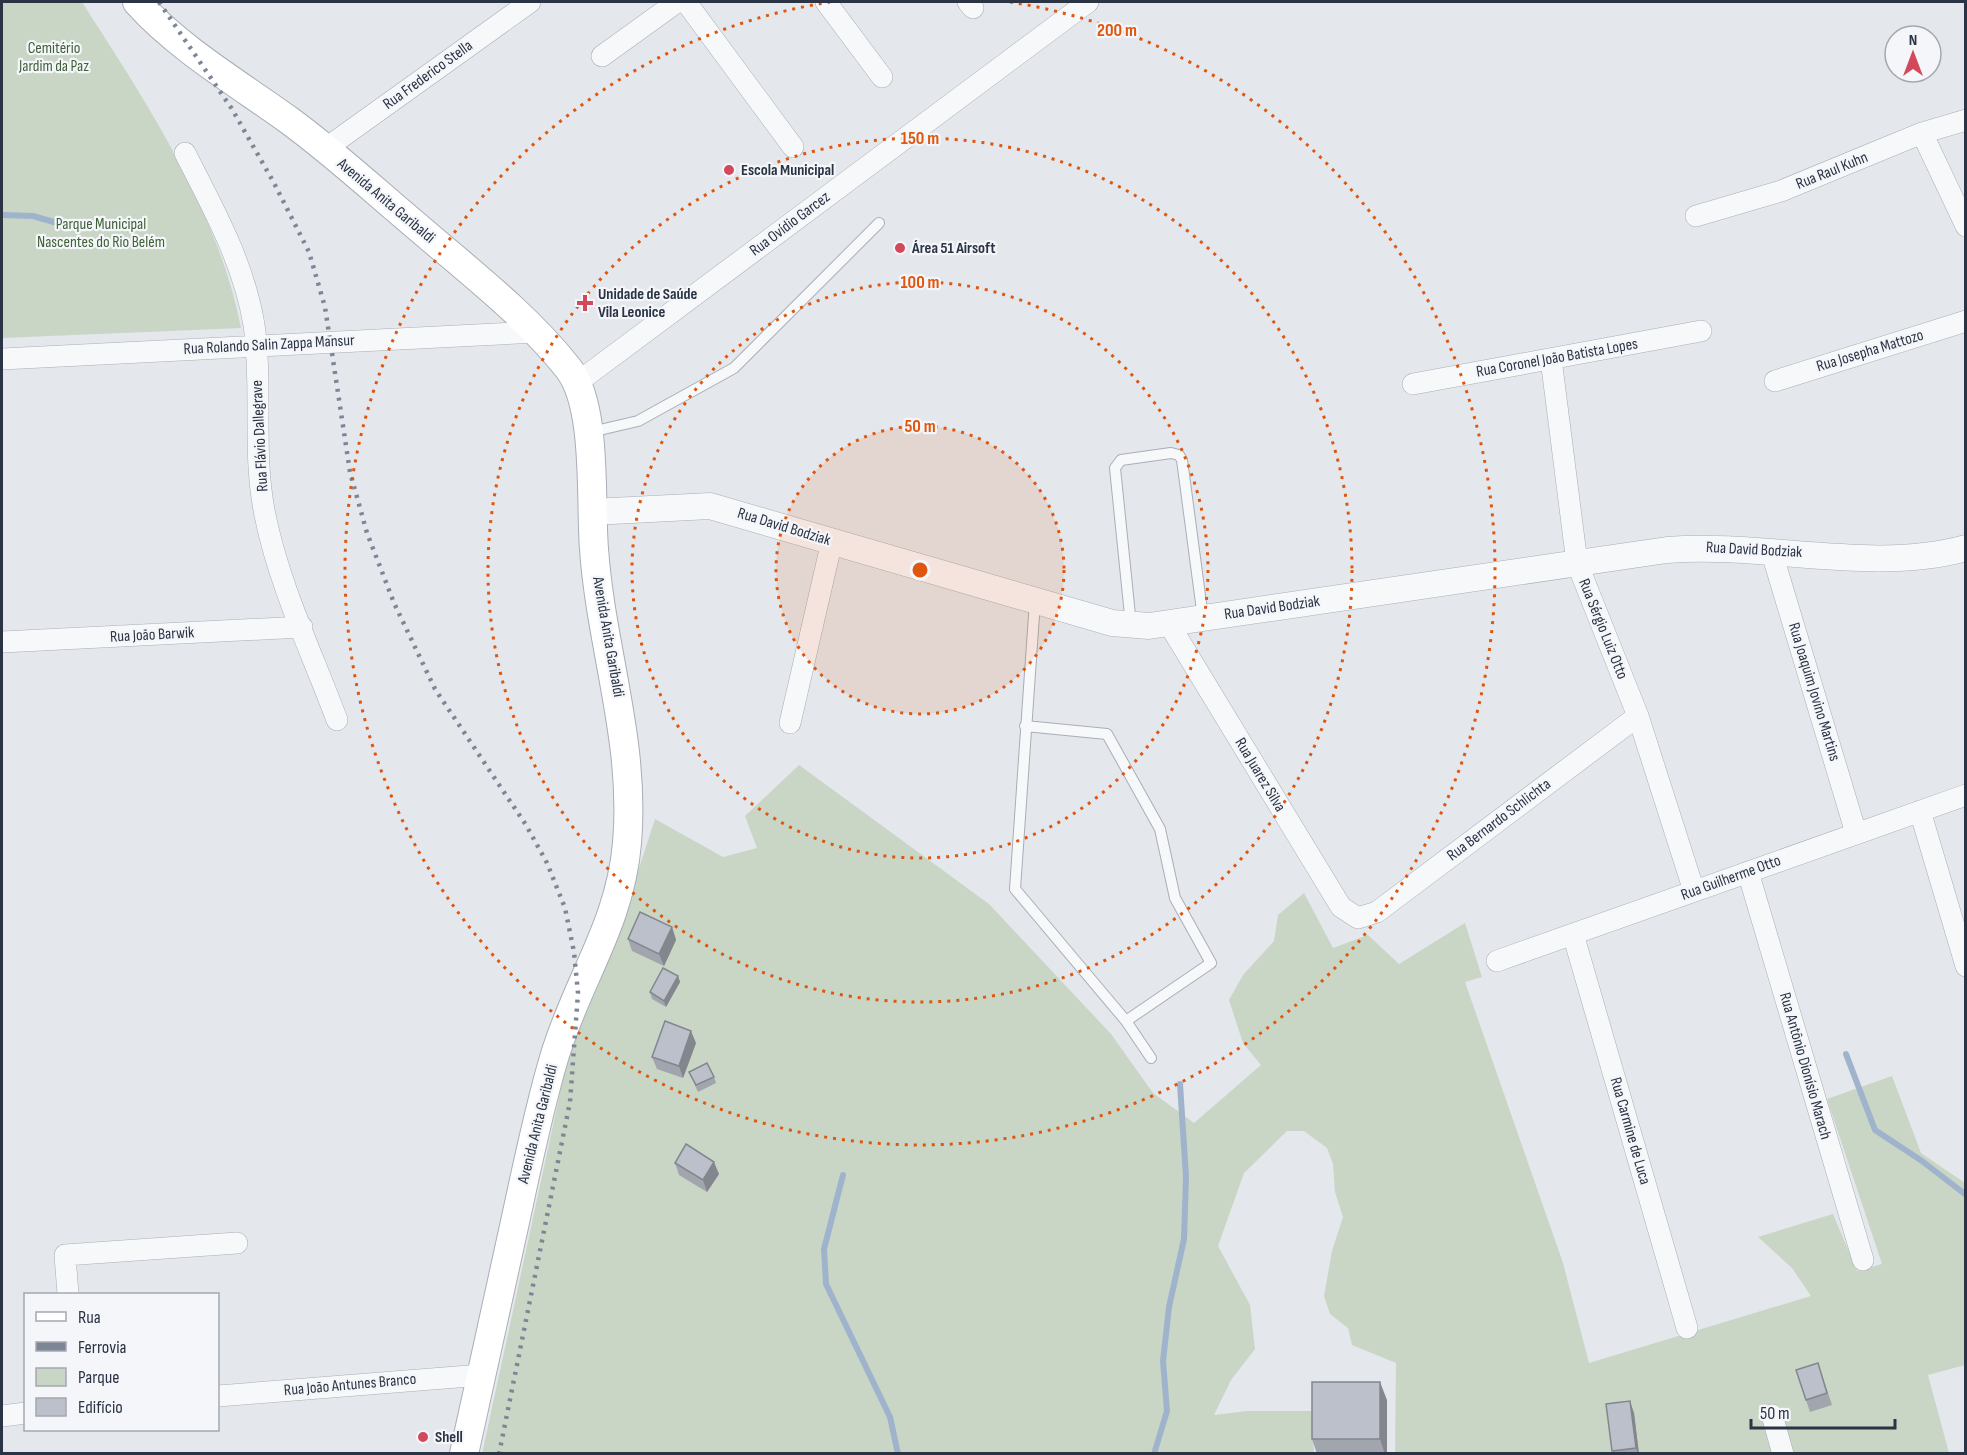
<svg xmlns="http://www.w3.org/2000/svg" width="1967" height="1455" viewBox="0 0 1967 1455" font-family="'Sofia Sans Condensed',sans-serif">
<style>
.green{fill:#c9d6c5}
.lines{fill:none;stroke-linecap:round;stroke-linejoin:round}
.stream{stroke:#9fb4cc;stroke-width:6}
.service-casing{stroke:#a9aeb7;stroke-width:12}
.minor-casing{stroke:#a9aeb7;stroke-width:22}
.tertiary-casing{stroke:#a9aeb7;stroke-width:27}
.secondary-casing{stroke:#a9aeb7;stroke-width:30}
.service{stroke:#f7f8fa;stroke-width:10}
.minor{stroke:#f7f8fa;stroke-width:21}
.tertiary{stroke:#f7f8fa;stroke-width:26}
.secondary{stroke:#fff;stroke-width:28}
.rail{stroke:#7d8696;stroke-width:4.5;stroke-dasharray:3 6;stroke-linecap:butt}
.wall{fill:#a1a5ae}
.shaded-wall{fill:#83868d}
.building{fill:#bbc0ca;stroke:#83868d;stroke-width:1.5}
.ring{fill:none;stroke:#df570f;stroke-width:3;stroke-dasharray:3 6}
.poi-dot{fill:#d1495b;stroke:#f4f6f9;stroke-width:2}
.labels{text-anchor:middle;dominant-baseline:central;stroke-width:4.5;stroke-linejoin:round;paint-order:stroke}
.park-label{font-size:16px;fill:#3f6138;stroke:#f4f6f9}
.street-label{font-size:16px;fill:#2b3445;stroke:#f4f6f9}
.poi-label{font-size:16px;font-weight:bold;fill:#2b3445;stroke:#f4f6f9;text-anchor:start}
.centre{fill:#df570f;stroke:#f4f6f9;stroke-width:3}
.ring-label{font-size:18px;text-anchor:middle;font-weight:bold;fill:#df570f;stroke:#f4f6f9;stroke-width:4.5;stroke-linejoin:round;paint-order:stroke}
</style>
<rect width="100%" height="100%" fill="#e4e7ec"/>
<path class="green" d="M2 2H82C146 102 218 210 241 328L2 338Z
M799 765 989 904 1111 1034 1153 1093 1194 1123 1261 1065 1243 1043 1229 1000 1243 975 1274 941 1278 915 1304 893 1333 948 1368 935 1399 964 1465 923 1482 977 1465 982 1563 1263 1589 1363 1811 1296 1792 1268 1758 1237 1833 1214 1857 1271 1882 1264 1827 1099 1892 1076 1921 1153 1965 1183V1365L1928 1375 1949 1453H1395L1396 1363 1352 1345 1348 1328 1330 1314 1324 1296 1332 1251 1343 1217 1335 1192 1333 1164 1327 1148 1304 1131H1287L1244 1173 1218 1246 1250 1305 1255 1349 1231 1380 1214 1415 1247 1411H1312L1314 1453 482 1454 568 1056 630 896 655 819 723 857 757 848 745 816Z"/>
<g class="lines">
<path class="stream" d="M2 215 33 216 71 227
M1846 1054 1875 1130 1922 1161 1966 1195
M843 1175 824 1249 826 1284 890 1417 898 1454
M1154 1454 1167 1411 1163 1361 1169 1307 1184 1239 1186 1177 1180 1084"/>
<defs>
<path id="service" d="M591 432 638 421 734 368 879 223
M1035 601 1015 889 1126 1021 1151 1058
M1131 625 1115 468 1121 460 1171 453 1179 455 1182 460 1203 618
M1025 726 1107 734 1160 829 1175 898 1211 963 1126 1021"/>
<path id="minor" d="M686 2 793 147
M826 2 882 77
M968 2 973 8
M602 56 677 2
M1922 133 1966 226
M325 149 530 2
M185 153C213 208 244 263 254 325 263 387 252 453 265 515 279 585 312 653 337 720
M1696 216 1781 191 1922 133 1966 120
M2 359 537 332
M1551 359 1577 563 1638 716 1694 891
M1775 381 1966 321
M578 382 1088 2
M1413 384 1701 331
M1771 550 1856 833
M1169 624 1341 907 1358 918 1377 912 1638 716
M2 642 302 627
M790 723 832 541
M1920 811 1966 966
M1748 872 1863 1260
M1573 934 1687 1328
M1497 961 1966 795
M68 1294 65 1255 237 1243
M218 1396 482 1375
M1772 1415 1783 1454
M2 1416 26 1413"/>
<path id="tertiary" d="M592 512 710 506 1095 618 1112 623 1149 626 1667 550C1764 542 1873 574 1966 548"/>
<path id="secondary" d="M137 2C179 49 239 84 290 121 335 154 377 193 420 229 471 273 526 315 568 368 598 406 590 500 594 549 601 648 636 742 627 843 620 926 577 980 554 1058 538 1112 527 1167 515 1222 498 1299 481 1376 464 1454"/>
</defs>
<use href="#service" class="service-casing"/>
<use href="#minor" class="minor-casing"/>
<use href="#tertiary" class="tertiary-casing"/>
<use href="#secondary" class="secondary-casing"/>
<use href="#service" class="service"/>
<use href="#minor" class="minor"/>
<use href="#tertiary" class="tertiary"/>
<use href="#secondary" class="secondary"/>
<path class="rail" d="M159 2 232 109 274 183 309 252 325 307 350 472 367 533 394 603 435 689 526 825 547 863 565 908 574 952 578 993 570 1102 499 1454"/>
</g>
<path class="wall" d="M672 927 676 940 664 966 632 951 628 939Z
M678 976 680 982 666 1007 652 999 650 992Z
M696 1043 683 1078 657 1069 652 1057Z
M689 1072 714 1077 716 1083 698 1092Z
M675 1163 719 1174 707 1192 679 1175Z
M1818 1363 1832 1405 1810 1412 1806 1400Z
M1387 1400V1454H1317L1312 1439Z
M1634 1413 1639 1454H1613L1612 1451Z"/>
<path class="shaded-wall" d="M672 927 676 940 664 966 659 954Z
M678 976 680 982 666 1007 664 1001Z
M691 1031 696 1043 683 1078 679 1066Z
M714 1162 719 1174 707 1192 703 1180Z
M1380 1382 1387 1400V1454H1385L1380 1439Z
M1630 1401 1634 1413 1639 1454H1638L1636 1448Z"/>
<path class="building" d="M640 912 672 927 659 954 628 939Z
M663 968 678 976 664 1001 650 992Z
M665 1021 691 1031 679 1066 652 1057Z
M707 1063 714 1077 696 1085 689 1072Z
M686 1144 714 1162 703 1180 675 1163Z
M1818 1363 1827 1393 1806 1400 1796 1370Z
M1312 1382H1380V1439H1312Z
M1630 1401 1636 1448 1612 1451 1606 1404Z"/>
<circle cx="920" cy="570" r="144" fill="#df570f" fill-opacity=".12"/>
<g class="ring">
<circle cx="920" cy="570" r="144"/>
<circle cx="920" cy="570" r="288"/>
<circle cx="920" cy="570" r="432"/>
<path d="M1010 2A575 575 0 1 1 830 2"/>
</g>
<g class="poi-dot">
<circle cx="729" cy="170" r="6"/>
<circle cx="900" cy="248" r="6"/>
<path d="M582 294h6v6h6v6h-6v6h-6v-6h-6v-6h6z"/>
<circle cx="423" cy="1437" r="6"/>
</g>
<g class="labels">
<g class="park-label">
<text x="54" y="48">Cemitério<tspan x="54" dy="18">Jardim da Paz</tspan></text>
<text x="101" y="224">Parque Municipal<tspan x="101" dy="18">Nascentes do Rio Belém</tspan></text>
</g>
<g class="street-label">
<text transform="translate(428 75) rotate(-36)">Rua Frederico Stella</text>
<text transform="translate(1832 171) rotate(-22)">Rua Raul Kuhn</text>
<text transform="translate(386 201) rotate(40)">Avenida Anita Garibaldi</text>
<text transform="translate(790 224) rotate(-37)">Rua Ovídio Garcez</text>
<text transform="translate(269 345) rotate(-3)">Rua Rolando Salin Zappa Mansur</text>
<text transform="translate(1870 351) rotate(-17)">Rua Josepha Mattozo</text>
<text transform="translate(1557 358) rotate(-10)">Rua Coronel João Batista Lopes</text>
<text transform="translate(260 436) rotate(-93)">Rua Flávio Dallegrave</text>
<text transform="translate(784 527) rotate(17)">Rua David Bodziak</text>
<text transform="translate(1754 550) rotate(3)">Rua David Bodziak</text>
<text transform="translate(1272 608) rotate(-8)">Rua David Bodziak</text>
<text transform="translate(1603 629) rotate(68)">Rua Sérgio Luiz Otto</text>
<text transform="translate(152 635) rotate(-3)">Rua João Barwik</text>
<text transform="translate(608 637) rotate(80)">Avenida Anita Garibaldi</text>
<text transform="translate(1814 692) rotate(73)">Rua Joaquim Jovino Martins</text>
<text transform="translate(1260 775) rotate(59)">Rua Juarez Silva</text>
<text transform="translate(1499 820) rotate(-37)">Rua Bernardo Schlichta</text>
<text transform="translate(1731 878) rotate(-20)">Rua Guilherme Otto</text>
<text transform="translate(1805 1066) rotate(74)">Rua Antônio Dionísio Marach</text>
<text transform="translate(538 1124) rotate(-76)">Avenida Anita Garibaldi</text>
<text transform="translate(1630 1131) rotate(74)">Rua Carmine de Luca</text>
<text transform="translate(350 1385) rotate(-5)">Rua João Antunes Branco</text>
</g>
<g class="poi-label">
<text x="741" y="170">Escola Municipal</text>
<text x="912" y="248">Área 51 Airsoft</text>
<text x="598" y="294">Unidade de Saúde<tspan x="598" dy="18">Vila Leonice</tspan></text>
<text x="435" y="1437">Shell</text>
</g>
</g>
<circle cx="920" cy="570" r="9" class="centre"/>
<g class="ring-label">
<text x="1117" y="36">200 m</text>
<text x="920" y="144">150 m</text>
<text x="920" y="288">100 m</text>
<text x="920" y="432">50 m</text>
</g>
<rect width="1967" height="1455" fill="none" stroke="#2b3445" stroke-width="6"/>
<rect x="24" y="1293" width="195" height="138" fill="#f4f6f9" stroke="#a4a8b1" stroke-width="1.5"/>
<rect x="36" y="1312" width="30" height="9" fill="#ffffff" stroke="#a4a8b1" stroke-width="1.5"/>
<text x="78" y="1323" font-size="18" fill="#2b3445">Rua</text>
<rect x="36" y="1342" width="30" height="9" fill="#7d8696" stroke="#a4a8b1" stroke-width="1.5"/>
<text x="78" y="1353" font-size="18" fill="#2b3445">Ferrovia</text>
<rect x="36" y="1368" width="30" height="18" fill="#c9d6c5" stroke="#a4a8b1" stroke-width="1.5"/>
<text x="78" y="1383" font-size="18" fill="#2b3445">Parque</text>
<rect x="36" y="1398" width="30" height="18" fill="#bbc0ca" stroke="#a4a8b1" stroke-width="1.5"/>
<text x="78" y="1413" font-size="18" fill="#2b3445">Edifício</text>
<g transform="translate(1913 54)"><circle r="28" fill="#f4f6f9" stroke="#a4a8b1" stroke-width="1.5"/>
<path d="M0-4.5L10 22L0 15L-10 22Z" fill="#d1495b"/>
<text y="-9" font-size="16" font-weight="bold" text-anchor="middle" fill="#2b3445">N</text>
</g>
<path d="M1751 1419v9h144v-9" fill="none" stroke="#2b3445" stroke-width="3"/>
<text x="1760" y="1419" font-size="18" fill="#2b3445" stroke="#f4f6f9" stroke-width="4.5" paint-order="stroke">50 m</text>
</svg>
